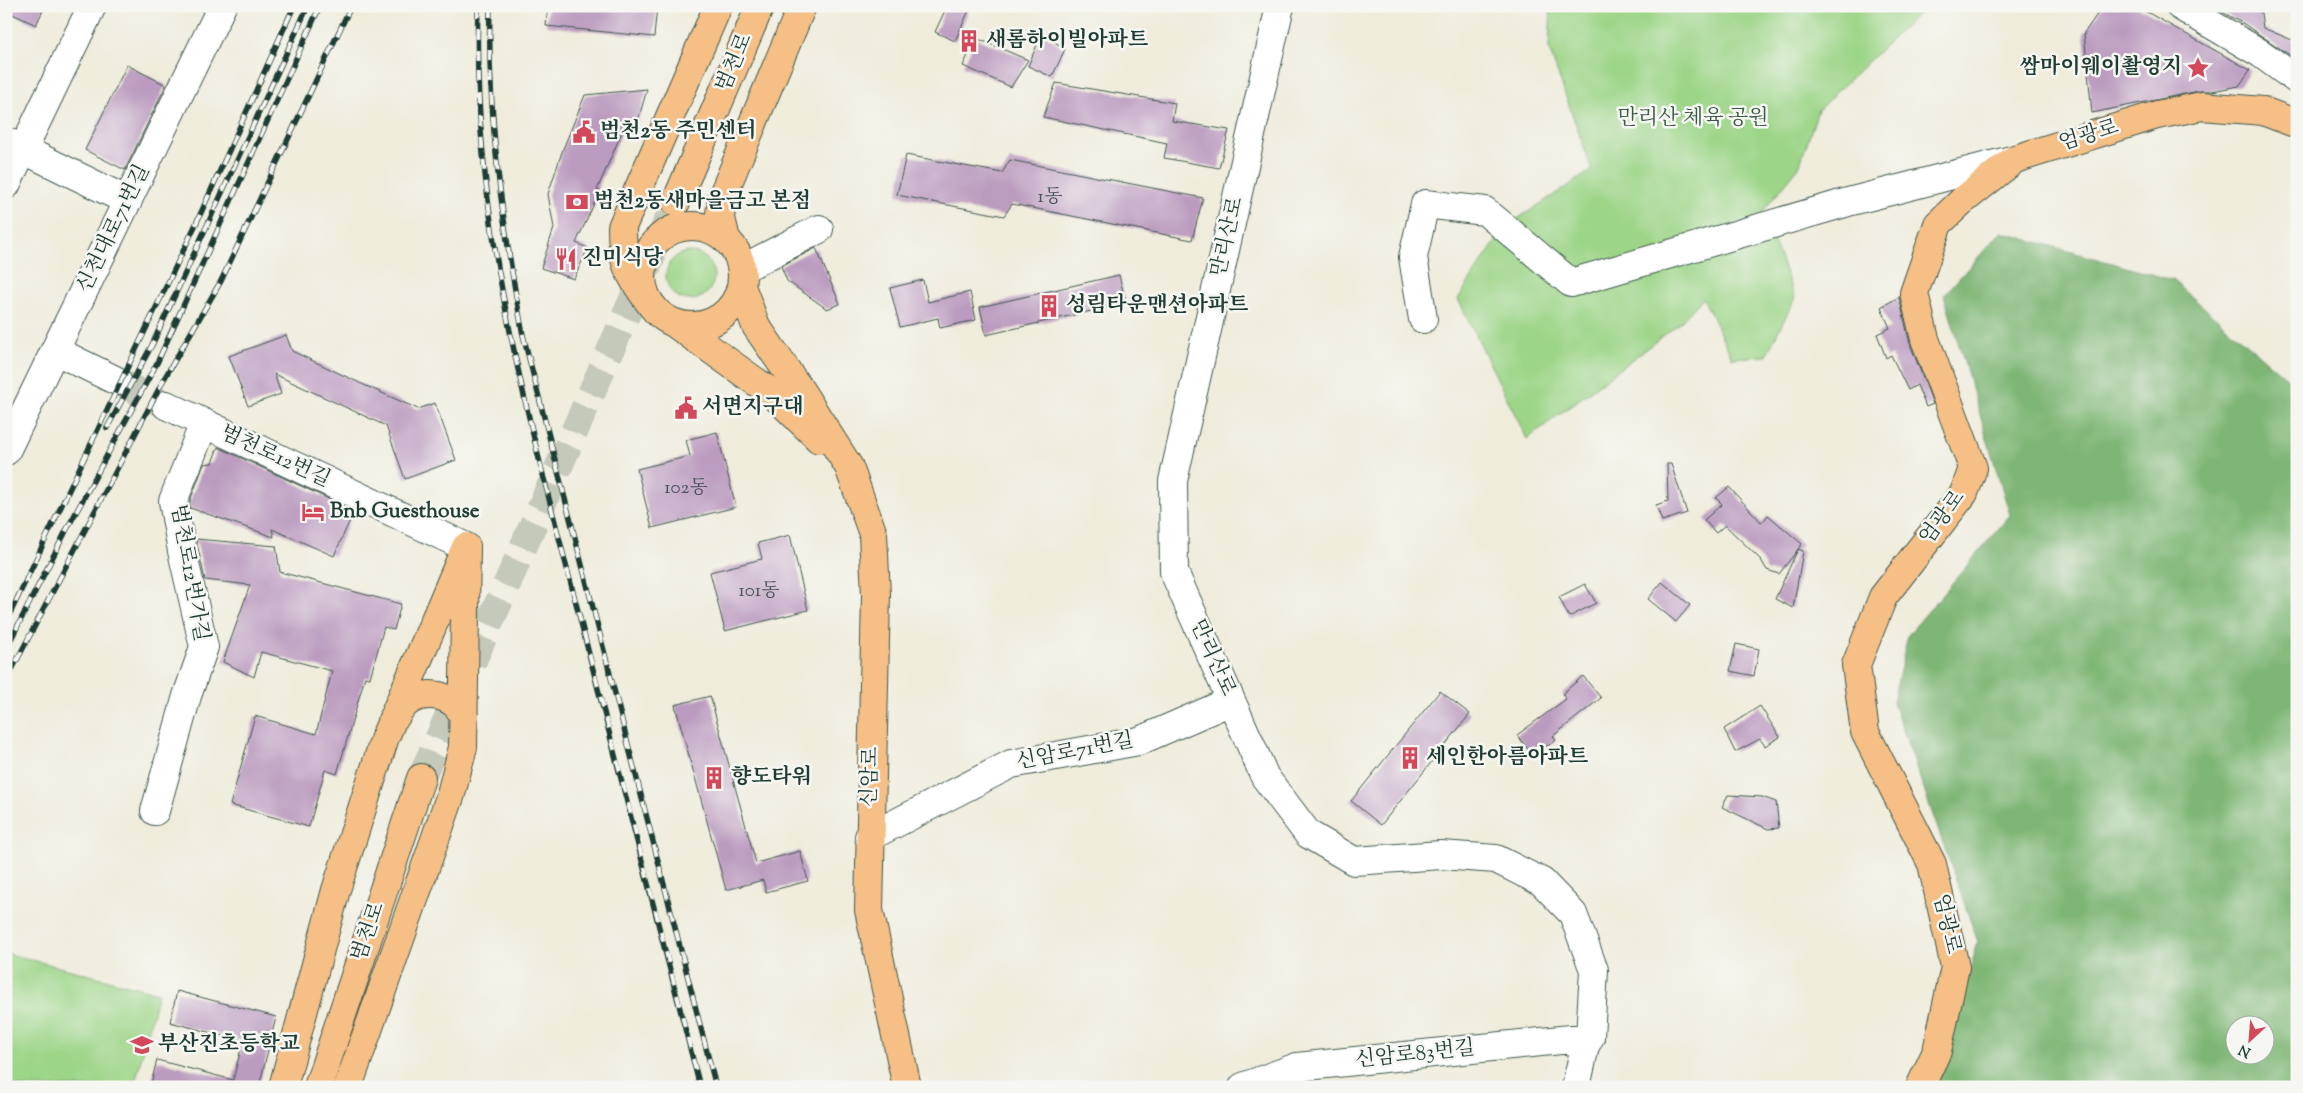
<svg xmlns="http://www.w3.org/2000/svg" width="2303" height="1093" viewBox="0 0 2303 1093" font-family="'Sorts Mill Goudy','Noto Serif KR',serif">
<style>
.green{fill:#9dd588;stroke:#5e895e}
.forest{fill:#7eb674;stroke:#4e7a54;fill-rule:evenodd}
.building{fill:#bb9bc0}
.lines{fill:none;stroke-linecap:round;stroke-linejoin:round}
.minor-tunnel{stroke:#c5c9ba;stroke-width:28;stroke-dasharray:28 14;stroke-linecap:butt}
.major-tunnel{stroke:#c5c9ba;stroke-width:28;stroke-dasharray:28 14;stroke-linecap:butt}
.minor-casing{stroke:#3e574d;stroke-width:30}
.major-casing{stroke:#3e574d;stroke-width:30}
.minor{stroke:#fff;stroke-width:28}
.major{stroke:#f5bf86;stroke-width:28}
.rail-casing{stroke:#1f3d34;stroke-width:5.5}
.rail{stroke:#f6f6f2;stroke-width:4;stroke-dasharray:11;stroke-linecap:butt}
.labels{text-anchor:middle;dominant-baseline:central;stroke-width:5;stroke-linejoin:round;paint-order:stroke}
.number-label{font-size:19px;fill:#465457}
.poi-label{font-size:21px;font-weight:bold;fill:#1f3d34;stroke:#f6f6f2;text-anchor:start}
.street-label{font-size:21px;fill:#1f3d34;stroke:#f6f6f2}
.park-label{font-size:21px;fill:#385b45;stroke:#f6f6f2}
</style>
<rect width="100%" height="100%" fill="#f6f6f2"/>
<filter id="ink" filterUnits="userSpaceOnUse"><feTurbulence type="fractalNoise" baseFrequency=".02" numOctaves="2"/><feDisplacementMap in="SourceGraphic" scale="10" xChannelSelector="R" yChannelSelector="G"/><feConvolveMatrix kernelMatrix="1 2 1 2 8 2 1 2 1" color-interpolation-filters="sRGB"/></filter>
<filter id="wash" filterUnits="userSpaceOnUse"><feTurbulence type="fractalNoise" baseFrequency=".0096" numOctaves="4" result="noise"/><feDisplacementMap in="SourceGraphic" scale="20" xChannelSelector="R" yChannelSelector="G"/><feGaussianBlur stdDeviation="1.12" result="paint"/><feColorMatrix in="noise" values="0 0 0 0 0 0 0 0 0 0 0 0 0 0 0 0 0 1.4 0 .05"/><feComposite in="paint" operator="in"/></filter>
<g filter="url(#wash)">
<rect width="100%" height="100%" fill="#efecdb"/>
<path class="green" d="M1551 6H1926L1818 110 1799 167 1763 211 1795 298 1766 356 1732 358 1703 298 1680 323 1527 439 1458 299 1505 227 1592 170 1549 49Z
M666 276a24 24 0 1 1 48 0a24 24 0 1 1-48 0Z
M6 953 158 993 134 1087H6Z"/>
<path class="forest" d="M2001 232 2172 280 2297 387V1087H1937L1978 942 1893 702 1908 635 2010 515 1944 295ZM2236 1026H2266V1056H2236Z"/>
<g id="blocks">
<path class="building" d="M6 6H45L36 25 6 11Z
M548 6H657L654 37 546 26Z
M947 6H971L955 41 935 32Z
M2103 6H2136L2250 70 2239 86 2212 91H2199L2092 113 2084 33Z
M2211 6H2260L2263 28 2297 42V60L2244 24Z
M1042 33 1065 49 1052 77 1028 66Z
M976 38 1028 60 1011 87 963 66Z
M127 65 166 85 125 170 85 150Z
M1056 83 1175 103 1172 121 1229 130 1219 168 1164 158 1167 143 1043 117Z
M647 89 636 128 625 125 597 190 600 191 576 243 588 248 574 279 541 268 554 228 548 194 563 149 585 95Z
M906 155 1002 173 1010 160 1203 198 1192 240 1012 204 1004 216 897 195Z
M816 248 840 304 827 309 787 281 781 266Z
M1119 275 1126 303 986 335 980 307Z
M923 280 928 302 970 292 976 320 940 328 938 318 900 327 890 288Z
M1899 297 1910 344 1933 404 1926 407 1917 385 1908 390 1891 355 1886 358 1877 334 1890 328 1881 307Z
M286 335 292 351 364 385 418 409 435 403 456 460 405 479 386 426 274 374 281 394 248 406 229 356Z
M717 432 736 507 652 528 637 469 690 456 686 440Z
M218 447 354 511 334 556 272 529 274 537 190 508V501L204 464 212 463Z
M1667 464H1671L1687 513 1662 521 1656 505 1668 501Z
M1729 487 1762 523 1768 515 1802 544 1779 574 1767 570 1761 560 1725 525 1716 533 1704 520 1722 504 1716 498Z
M790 535 808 610 725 631 710 572 762 559 758 543Z
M196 539 276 546 280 572 401 604 394 630 384 627 370 678 365 677 337 774 325 770 309 827 230 805 255 716 316 734 332 671 261 652 254 677 223 662 250 585 205 580Z
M1798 549 1803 551 1793 608 1775 599Z
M1662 582 1690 605 1676 622 1648 599Z
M1585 584 1596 603 1569 617 1559 597Z
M1736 644 1759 649 1754 676 1730 671Z
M1583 676 1601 698 1553 736 1556 740 1533 756 1517 735 1566 699 1562 694Z
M1440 691 1470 714 1381 825 1351 801Z
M710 696 756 863 800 851 808 881 766 892 763 880 726 890 675 705Z
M1760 706 1780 737 1765 746 1760 739 1735 752 1724 729Z
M1728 795 1762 797 1776 802 1779 828 1768 829 1722 807Z
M177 991 276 1017 259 1087H150L157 1060 233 1080 243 1041 170 1022Z"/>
</g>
</g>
<g filter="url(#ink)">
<use href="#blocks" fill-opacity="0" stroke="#3e574d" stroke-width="1"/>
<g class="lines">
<path class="minor-tunnel" d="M117 381 166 405"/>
<path class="major-tunnel" d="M421 778 676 202"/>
<defs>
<path id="minor" d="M1280 6 1173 481 1174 572 1265 777 1308 834 1354 861 1441 855 1496 859 1542 882 1573 914 1594 970 1590 1037 1585 1046 1576 1087
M2180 6 2260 53 2297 80
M8 142 128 201
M6 185 92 6
M742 269 819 229
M1423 319 1413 257 1425 204 1485 211 1571 283 1848 202 2015 159
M56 351 117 381
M166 405 466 547
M6 451 222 6
M155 811 187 696 204 647 182 551 173 501 204 423
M869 837 1011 764 1139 741 1231 701
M1243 1087 1297 1067 1590 1037"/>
<path id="major" d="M676 202 760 6
M642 276a50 50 0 1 1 100 0a50 50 0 1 1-100 0Z
M726 239 720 214 722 197 802 6
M741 286 756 326 802 393 849 467 873 534 876 595 869 910 907 1087
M649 302C628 272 622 264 622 227L718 6
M674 323 773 394 819 439
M396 716C410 688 450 688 464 716
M283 1087 336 890 385 737 466 547 463 747 451 794 348 1087
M318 1087 421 778
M1920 1087 1937 1051 1955 967 1932 864 1865 732 1856 665 1883 597 1964 493 1973 468 1925 339 1914 293 1938 224 1961 202 2015 159 2157 115 2202 106 2263 111 2297 124"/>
</defs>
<use href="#minor" class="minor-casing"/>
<use href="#major" class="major-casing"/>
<use href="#minor" class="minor"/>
<use href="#major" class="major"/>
<defs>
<path id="rail" d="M478 6C471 212 526 410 577 607 619 767 660 927 700 1087
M490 6C487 118 503 226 523 335L716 1087
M107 428 152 345 308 6
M6 622 195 226 294 6
M6 649 67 529 157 363 320 6
M6 681 164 379 221 281 351 6"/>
</defs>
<use href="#rail" class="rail-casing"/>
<use href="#rail" class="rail"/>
</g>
</g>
<defs>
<symbol id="building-bare" viewBox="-9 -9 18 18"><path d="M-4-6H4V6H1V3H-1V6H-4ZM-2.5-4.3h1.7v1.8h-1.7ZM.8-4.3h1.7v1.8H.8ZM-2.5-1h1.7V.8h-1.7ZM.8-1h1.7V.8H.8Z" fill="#d1495b" stroke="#f6f6f2" stroke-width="2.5" paint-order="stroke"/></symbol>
<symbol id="sight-bare" viewBox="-9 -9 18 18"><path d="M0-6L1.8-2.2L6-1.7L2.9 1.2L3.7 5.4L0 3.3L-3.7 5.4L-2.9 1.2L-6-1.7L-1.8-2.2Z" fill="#d1495b" stroke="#f6f6f2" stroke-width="2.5" paint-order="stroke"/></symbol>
<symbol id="civic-bare" viewBox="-9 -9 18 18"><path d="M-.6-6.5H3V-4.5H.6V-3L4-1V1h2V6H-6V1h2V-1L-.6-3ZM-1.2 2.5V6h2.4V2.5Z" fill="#d1495b" stroke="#f6f6f2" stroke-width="2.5" paint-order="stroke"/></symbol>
<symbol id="bank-bare" viewBox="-9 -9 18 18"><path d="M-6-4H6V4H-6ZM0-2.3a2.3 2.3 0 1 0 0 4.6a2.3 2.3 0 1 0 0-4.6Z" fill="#d1495b" stroke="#f6f6f2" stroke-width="2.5" paint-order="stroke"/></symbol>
<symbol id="restaurant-bare" viewBox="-9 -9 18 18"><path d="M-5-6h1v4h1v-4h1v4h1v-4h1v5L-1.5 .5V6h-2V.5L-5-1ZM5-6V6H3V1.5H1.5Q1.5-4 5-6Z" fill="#d1495b" stroke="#f6f6f2" stroke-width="2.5" paint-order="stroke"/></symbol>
<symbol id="hotel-bare" viewBox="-9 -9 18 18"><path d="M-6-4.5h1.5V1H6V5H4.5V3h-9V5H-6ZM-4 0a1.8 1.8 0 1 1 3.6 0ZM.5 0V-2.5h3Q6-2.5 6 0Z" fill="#d1495b" stroke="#f6f6f2" stroke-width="2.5" paint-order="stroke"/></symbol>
<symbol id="school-bare" viewBox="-9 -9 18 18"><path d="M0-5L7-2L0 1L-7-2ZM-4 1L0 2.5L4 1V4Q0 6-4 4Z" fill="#d1495b" stroke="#f6f6f2" stroke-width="2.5" paint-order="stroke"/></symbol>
</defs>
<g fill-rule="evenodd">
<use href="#building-bare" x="953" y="25" width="32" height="32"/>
<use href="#sight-bare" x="2182" y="52" width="32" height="32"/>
<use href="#civic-bare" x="568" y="116" width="32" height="32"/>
<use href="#bank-bare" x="561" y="186" width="32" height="32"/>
<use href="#restaurant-bare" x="550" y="243" width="32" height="32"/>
<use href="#building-bare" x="1033" y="290" width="32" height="32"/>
<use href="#civic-bare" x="670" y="392" width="32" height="32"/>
<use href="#hotel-bare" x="297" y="496" width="32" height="32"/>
<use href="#building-bare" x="1394" y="742" width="32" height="32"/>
<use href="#building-bare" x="698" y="762" width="32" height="32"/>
<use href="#school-bare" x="126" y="1029" width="32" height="32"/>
</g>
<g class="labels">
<g class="number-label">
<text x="1050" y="197">1동</text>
<text x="686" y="488">102동</text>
<text x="759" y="591">101동</text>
</g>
<g class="poi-label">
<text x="986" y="41">새롬하이빌아파트</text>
<text x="2182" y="68" text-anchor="end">쌈마이웨이촬영지</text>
<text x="600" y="132">범천2동 주민센터</text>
<text x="594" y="202">범천2동새마을금고 본점</text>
<text x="582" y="259">진미식당</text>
<text x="1066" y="306">성림타운맨션아파트</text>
<text x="702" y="408">서면지구대</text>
<text x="330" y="512">Bnb Guesthouse</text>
<text x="1426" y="758">세인한아름아파트</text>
<text x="731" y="778">향도타워</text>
<text x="158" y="1045">부산진초등학교</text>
</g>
<g class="street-label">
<text transform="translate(735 63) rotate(-67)">범천로</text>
<text transform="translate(2089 136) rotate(-17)">엄광로</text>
<text transform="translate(114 229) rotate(-64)">신천대로71번길</text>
<text transform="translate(1228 237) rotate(-77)">만리산로</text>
<text transform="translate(275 457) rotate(25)">범천로12번길</text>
<text transform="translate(1943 518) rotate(-54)">엄광로</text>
<text transform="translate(189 573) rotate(80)">범천로12번가길</text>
<text transform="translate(1212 658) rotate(66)">만리산로</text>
<text transform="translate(1075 752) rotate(-11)">신암로71번길</text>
<text transform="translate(871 777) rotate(-88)">신암로</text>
<text transform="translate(1946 924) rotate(77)">엄광로</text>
<text transform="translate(369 932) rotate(-71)">범천로</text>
<text transform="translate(1415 1055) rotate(-6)">신암로83번길</text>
</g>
<g class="park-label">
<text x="1693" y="119">만리산 체육 공원</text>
</g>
</g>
<rect width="2303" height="1093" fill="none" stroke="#f6f6f2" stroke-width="25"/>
<g transform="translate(2250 1040) rotate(206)"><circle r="24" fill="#f6f6f2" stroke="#a0aca6"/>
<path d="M0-4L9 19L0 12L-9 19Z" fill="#d1495b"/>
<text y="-8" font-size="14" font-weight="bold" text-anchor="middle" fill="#1f3d34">N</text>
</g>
</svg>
